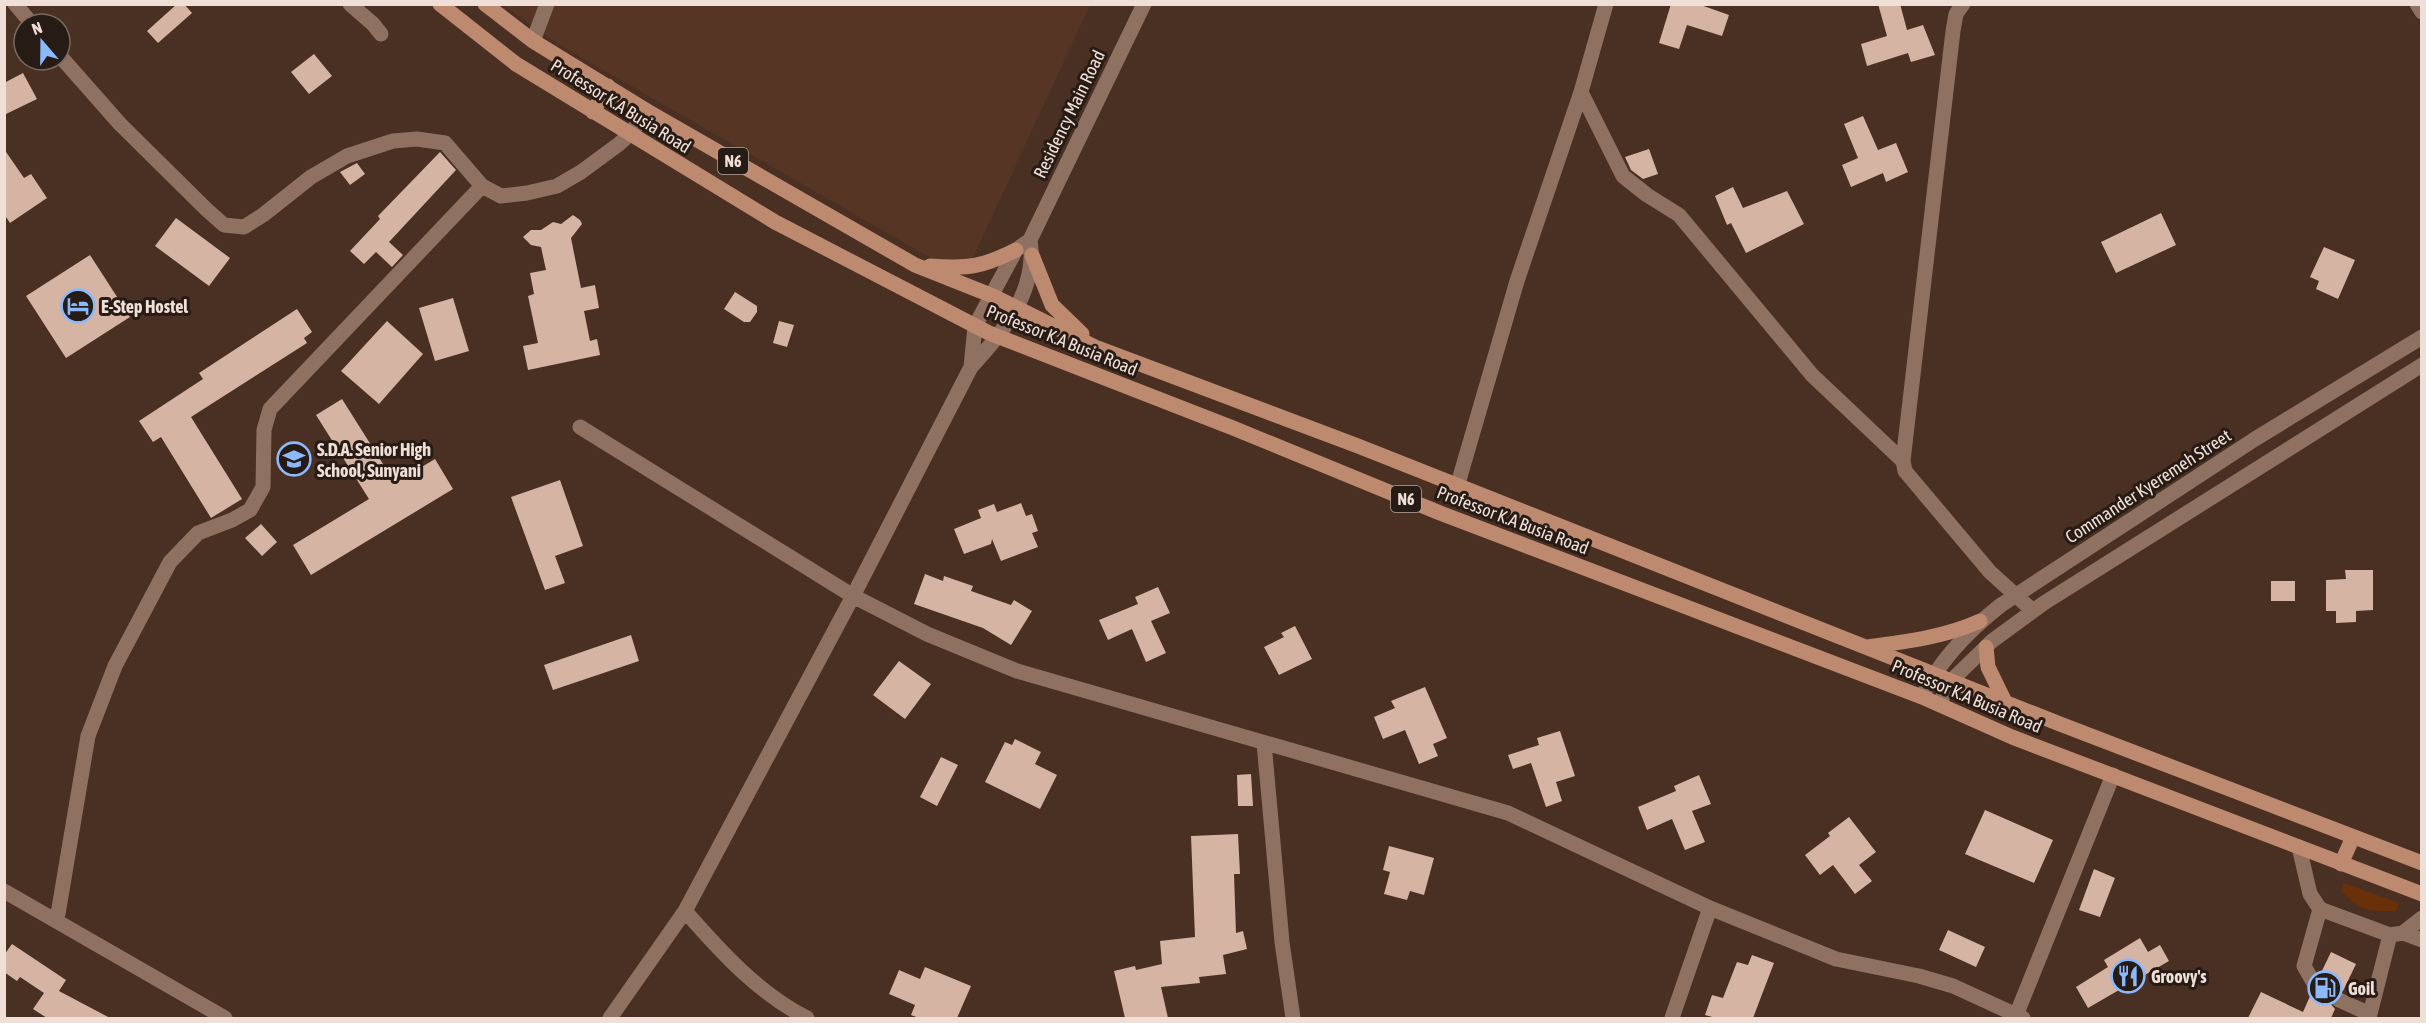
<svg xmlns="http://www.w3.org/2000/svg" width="2426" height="1023" viewBox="0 0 2426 1023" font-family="'Asap Condensed',sans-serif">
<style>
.built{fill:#563524}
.green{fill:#69300a}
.building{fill:#d5b4a3}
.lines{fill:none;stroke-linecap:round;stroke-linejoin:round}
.minor-tunnel{stroke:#634a3d;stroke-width:15;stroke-dasharray:15 8;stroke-linecap:butt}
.minor{stroke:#8f7161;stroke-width:15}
.major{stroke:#be8a6f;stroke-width:15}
.labels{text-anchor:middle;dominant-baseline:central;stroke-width:6;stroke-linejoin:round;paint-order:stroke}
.shield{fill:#271b15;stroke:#b4a49d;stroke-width:1.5}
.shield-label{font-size:16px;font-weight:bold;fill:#f0dfd7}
.street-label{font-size:18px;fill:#f0dfd7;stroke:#271b15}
.poi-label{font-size:18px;font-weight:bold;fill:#f0dfd7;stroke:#271b15;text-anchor:start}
</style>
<rect width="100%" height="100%" fill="#4a3022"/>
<path class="built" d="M503 5H1090L964 277 558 44Z"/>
<path class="green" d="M2344 883 2399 903 2396 911C2365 911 2364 912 2341 891Z"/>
<path class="building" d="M177 4H184L192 13 158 43 147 31Z
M1671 4H1698L1729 15 1722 36 1687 25 1679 49 1659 43Z
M1878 4H1900L1907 30 1923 25 1935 55 1911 62 1908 53 1867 66 1861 44 1887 36Z
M314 54 332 76 309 94 291 72Z
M23 73 37 99 4 115V83Z
M1863 116 1878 150 1896 143 1908 172 1886 182 1883 173 1851 187 1842 165 1858 158 1844 124Z
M4 149 24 178 31 174 47 198 10 223 4 214Z
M1649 149 1658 174 1643 179 1631 170 1625 157Z
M440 152 456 170 389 242 403 255 392 267 376 252 364 264 350 251 380 219 378 216Z
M357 163 365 174 350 185 340 172Z
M1733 187 1743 208 1787 191 1804 224 1746 253 1731 223 1727 225 1715 196Z
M2161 213 2176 245 2116 273 2101 242Z
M573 215 580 220 582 224 571 238 581 288 595 285 599 308 584 311 590 341 597 339 600 355 528 370 523 346 538 343 528 296 534 294 530 273 546 270 541 247 531 245 523 237 531 230H541L553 222 561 224Z
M176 218 230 258 209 286 155 246Z
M2324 247 2355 260 2338 299 2316 289 2319 281 2310 277Z
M90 255 130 317 66 358 26 296Z
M735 292 757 306V312L750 322H744L724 309Z
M453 298 469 351 435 361 419 308Z
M297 309 312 332 304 338 307 343 191 417 242 499 211 518 161 437 153 442 139 421 203 379 199 373Z
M387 321 423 354 379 404 341 371Z
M779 321 794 325 787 347 773 343Z
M342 399 395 483 435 459 453 489 311 575 293 545 369 499 316 415Z
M560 480 583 546 555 556 565 583 545 590 511 497Z
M1021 503 1026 516 1032 514 1038 531 1032 533 1038 547 1001 561 992 539 991 544 964 554 954 529 981 518 978 510 994 504 997 512Z
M261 524 277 542 262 556 245 538Z
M2345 570H2373V610L2356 611V622L2336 623V611H2326V580L2346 579Z
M925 574 943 581 944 576 973 586 971 591 1011 605 1014 600 1032 611 1011 645 983 628 914 604Z
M2271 581H2295V601H2271Z
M1158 587 1170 613 1151 621 1166 653 1146 662 1132 629 1108 640 1099 620 1138 604 1135 597Z
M1295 626 1312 659 1279 675 1264 647 1284 637 1281 633Z
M631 635 639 661 553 690 544 665Z
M899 661 931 684 905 719 873 695Z
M1425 687 1447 738 1433 744 1438 756 1419 764 1405 730 1383 739 1374 717 1395 708 1391 701Z
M1560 731 1575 776 1556 782 1562 801 1546 807 1531 763 1513 769 1508 755 1539 745 1537 738Z
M1015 739 1041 752 1035 764 1057 775 1040 809 985 782 1005 742 1012 745Z
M941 757 958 765 937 806 920 797Z
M1251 774 1253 806H1238L1237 775Z
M1699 775 1711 804 1692 811 1705 842 1685 850 1672 819 1647 830 1638 807 1676 791 1674 786Z
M1985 810 2053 840 2034 883 1965 854Z
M1849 817 1876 852 1859 865 1872 881 1855 894 1833 865 1820 875 1805 855 1830 836 1828 833Z
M1238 834 1240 874H1234L1236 933 1243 931 1247 949 1223 955 1226 974 1199 977 1200 983 1161 987 1168 1018H1125L1114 971 1135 966 1136 970 1162 964 1160 941 1195 937 1191 836Z
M1389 846 1434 858 1424 895 1410 891 1407 900 1384 894 1390 872 1383 870Z
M2094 869 2115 878 2100 917 2079 910Z
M1948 930 1985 947 1976 967 1939 950Z
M2140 938 2148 952 2160 945 2169 961 2088 1008 2076 987 2108 967 2104 960Z
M12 944 66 980 59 991 110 1018H47L33 1009 44 993 20 977 17 981 4 972V955Z
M2331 952 2356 964 2343 991 2337 990 2330 995 2329 1002 2335 1009 2331 1018H2248L2261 992 2303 1012 2311 994H2319L2324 989 2325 984 2320 975Z
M1752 955 1774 963 1753 1018H1716L1705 1015 1712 995 1723 998 1737 962 1748 965Z
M925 967 971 986 957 1018H919L911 1015 915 1005 889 994 899 970 920 979Z"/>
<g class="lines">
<path class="minor-tunnel" d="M2315 985 2339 1000"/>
<path class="minor" d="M15 4 32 24
M350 4 373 24 381 34
M1963 4 1956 14 1953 31 1903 461 1905 471 1990 572 2033 611
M2417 4 2422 12
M533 41 547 4
M60 56 120 124 206 209 224 225 244 227 263 215 311 177 347 156 393 141 417 139 445 143 482 186 501 196 527 193 557 186 581 172 619 144 630 134 647 111
M1581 92 1623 176 1647 195 1679 215 1812 375 1903 461
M1030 240C1038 290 1003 333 971 367L853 596 927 634 1017 671 1508 813 1710 908 1836 959 1919 976 1953 986 2023 1018
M971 367 975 326 1016 250 1030 240 1144 4
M580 427 853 596 685 911C721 952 758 993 807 1018
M1457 487 1517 281 1581 92 1606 4
M1922 697C1939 661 1969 630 2001 605L2255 439 2422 337
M1939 704 1951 681 1992 641 2044 603 2422 365
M1264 743 1282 942 1293 1018
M2299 847 2310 894 2320 909 2390 935 2403 933 2422 918
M4 891 225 1018
M57 920 88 736 115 666 170 562 198 533 232 520 250 510 263 487 264 430 270 409 482 186
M2403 933 2422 940
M2315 985 2304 966 2320 909
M2339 1000 2370 1014
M610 1018 685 911
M1672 1018 1710 908
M2015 1018 2113 775
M2369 1018 2390 935"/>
<path class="major" d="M440 4 516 64 775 222 989 333 1233 428 1440 513 1922 697 2012 737 2422 894
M485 4 533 41 647 111 915 265 993 296 1095 347 1358 446 2060 724 2422 863
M593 112 608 86
M1032 255 1052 305 1082 334
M930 266C968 269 982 267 1016 250
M1866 647C1905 642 1945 637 1980 621
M1986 647 1988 667 2005 702
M2341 864 2353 837"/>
</g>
<defs>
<symbol id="hotel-ring" viewBox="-11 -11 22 22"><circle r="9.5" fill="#271b15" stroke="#8bb9fc" stroke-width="1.5"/><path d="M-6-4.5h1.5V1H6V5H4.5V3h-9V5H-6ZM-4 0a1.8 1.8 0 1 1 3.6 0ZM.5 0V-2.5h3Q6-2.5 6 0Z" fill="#8bb9fc"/></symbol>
<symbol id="school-ring" viewBox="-11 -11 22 22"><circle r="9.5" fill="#271b15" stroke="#8bb9fc" stroke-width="1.5"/><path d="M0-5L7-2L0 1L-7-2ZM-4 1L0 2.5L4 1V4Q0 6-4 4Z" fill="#8bb9fc"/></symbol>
<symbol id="restaurant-ring" viewBox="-11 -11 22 22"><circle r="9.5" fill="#271b15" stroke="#8bb9fc" stroke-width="1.5"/><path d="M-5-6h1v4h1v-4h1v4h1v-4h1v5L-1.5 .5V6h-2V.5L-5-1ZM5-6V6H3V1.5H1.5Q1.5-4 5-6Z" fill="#8bb9fc"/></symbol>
<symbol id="fuel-ring" viewBox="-11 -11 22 22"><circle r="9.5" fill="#271b15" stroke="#8bb9fc" stroke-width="1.5"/><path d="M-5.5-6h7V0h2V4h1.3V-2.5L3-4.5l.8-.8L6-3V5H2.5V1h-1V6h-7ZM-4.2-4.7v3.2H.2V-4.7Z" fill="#8bb9fc"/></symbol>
</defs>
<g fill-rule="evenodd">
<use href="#hotel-ring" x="59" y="287" width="38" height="38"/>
<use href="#school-ring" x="275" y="440" width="38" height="38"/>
<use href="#restaurant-ring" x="2109" y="957" width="38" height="38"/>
<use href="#fuel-ring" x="2306" y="969" width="38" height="38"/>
</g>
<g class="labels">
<g class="shield">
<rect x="718" y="148" width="30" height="26" rx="4.5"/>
<rect x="1391" y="486" width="30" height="26" rx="4.5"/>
</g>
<g class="shield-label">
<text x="733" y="161">N6</text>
<text x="1406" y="499">N6</text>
</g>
<g class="street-label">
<text transform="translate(621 106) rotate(32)">Professor K.A Busia Road</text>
<text transform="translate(1069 114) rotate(-64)">Residency Main Road</text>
<text transform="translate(1062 340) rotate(22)">Professor K.A Busia Road</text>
<text transform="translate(2148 486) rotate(-33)">Commander Kyeremeh Street</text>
<text transform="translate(1513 520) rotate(21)">Professor K.A Busia Road</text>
<text transform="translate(1967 696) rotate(23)">Professor K.A Busia Road</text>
</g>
<g class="poi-label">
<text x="101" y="306">E-Step Hostel</text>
<text x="317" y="449">S.D.A. Senior High<tspan x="317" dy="21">School, Sunyani</tspan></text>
<text x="2151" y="976">Groovy's</text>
<text x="2348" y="988">Goil</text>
</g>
</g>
<rect width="2426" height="1023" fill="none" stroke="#f0dfd7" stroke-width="12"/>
<g transform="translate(42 42) rotate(340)"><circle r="28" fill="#271b15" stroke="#776963" stroke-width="1.5"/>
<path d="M0-4.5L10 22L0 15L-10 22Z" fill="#8bb9fc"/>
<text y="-9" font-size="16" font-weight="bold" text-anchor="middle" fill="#f0dfd7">N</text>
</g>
</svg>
